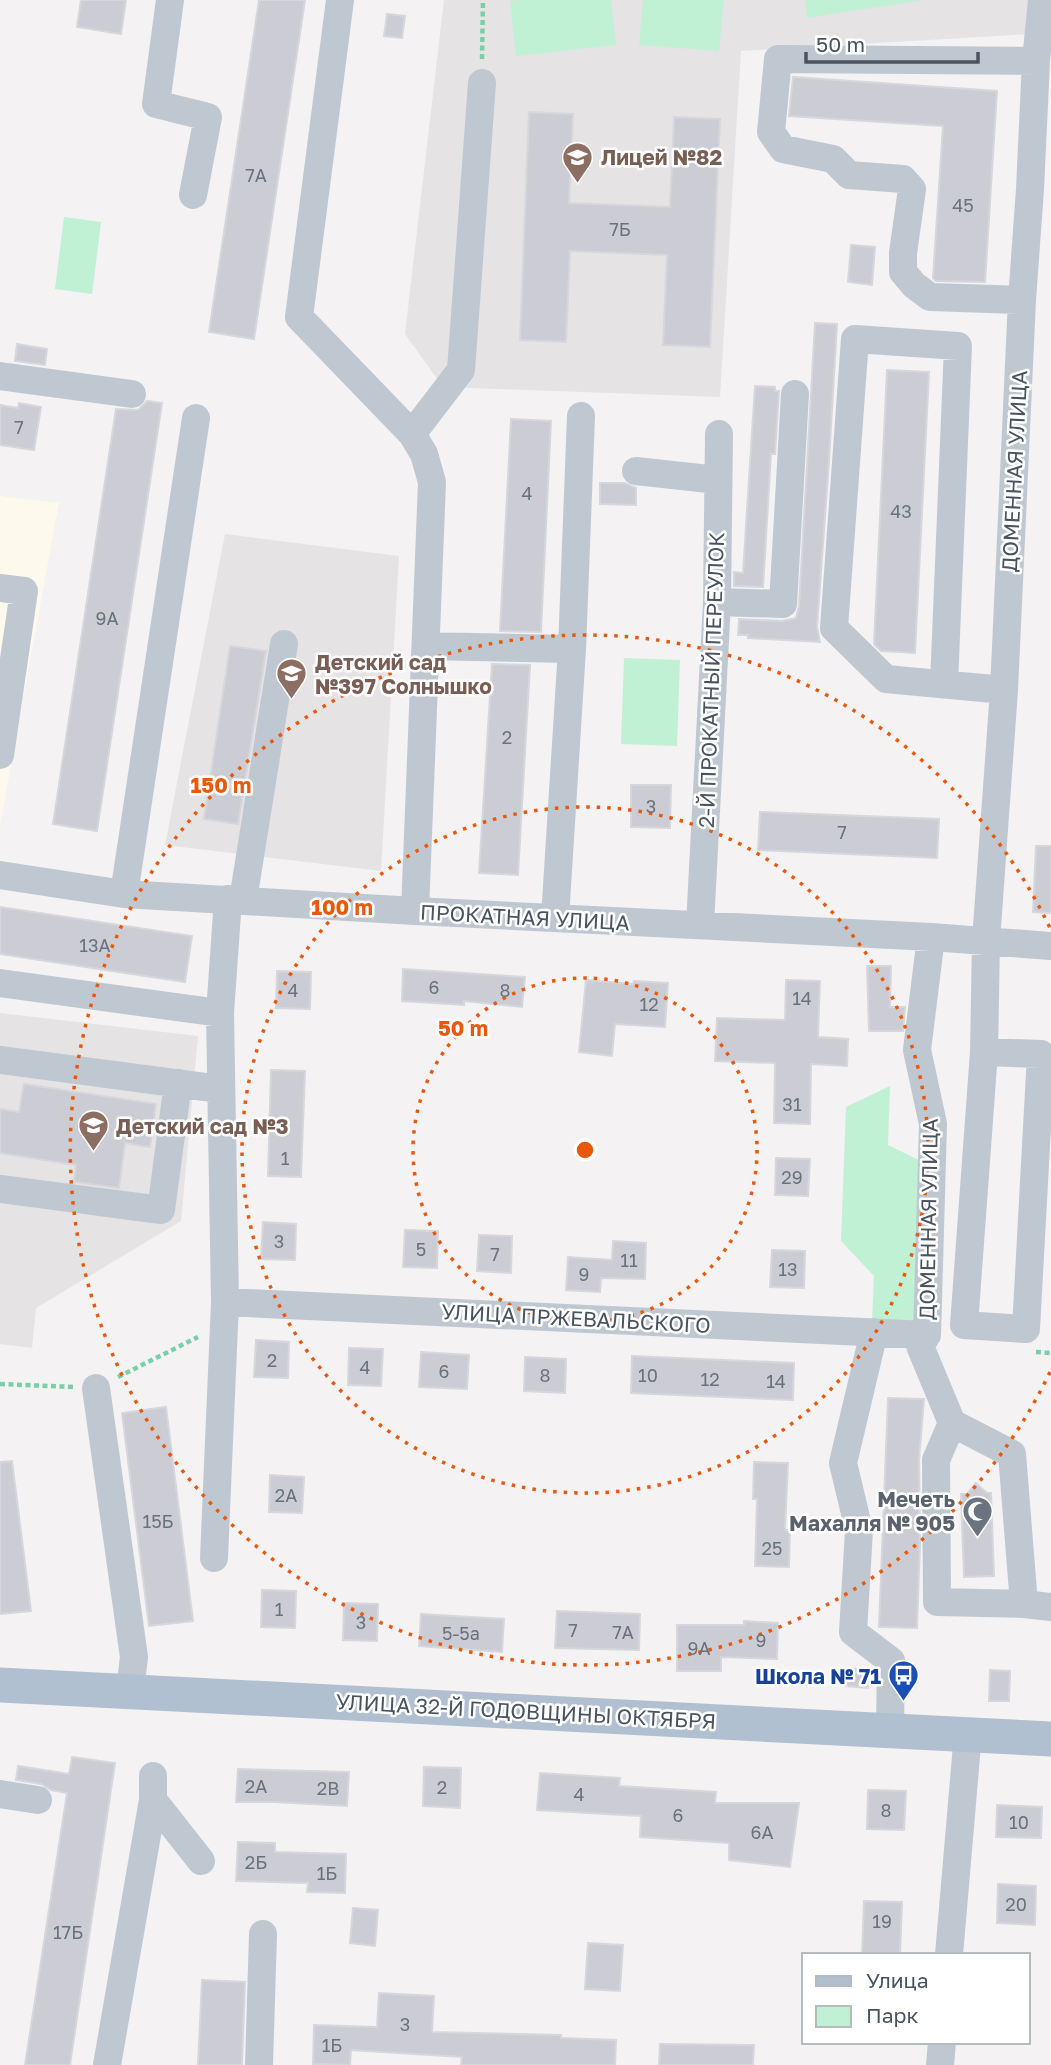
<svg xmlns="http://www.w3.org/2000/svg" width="1051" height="2065" viewBox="0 0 1051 2065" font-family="'Golos Text',sans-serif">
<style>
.commercial{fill:#fdf9ed}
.education{fill:#e5e3e4}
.green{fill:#c0f1d5}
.building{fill:#cccdd4;stroke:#d6d7dd;stroke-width:2}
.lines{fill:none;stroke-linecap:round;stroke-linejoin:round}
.path{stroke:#77d1a8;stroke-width:4.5;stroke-dasharray:5 3.5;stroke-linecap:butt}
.minor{stroke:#bfc8d1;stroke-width:28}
.major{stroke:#b1c0d1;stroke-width:35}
.ring{fill:none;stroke:#e8590c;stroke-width:3.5;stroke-dasharray:3.5 7}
.labels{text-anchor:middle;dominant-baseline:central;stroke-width:5;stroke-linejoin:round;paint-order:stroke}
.number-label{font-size:18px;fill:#6a727d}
.education-label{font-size:21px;font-weight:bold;fill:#785e54;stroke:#fff;text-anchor:start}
.street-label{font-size:21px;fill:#495460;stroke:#fff}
.worship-label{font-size:21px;font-weight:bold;fill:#5b616d;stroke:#fff;text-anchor:end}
.transit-label{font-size:21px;font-weight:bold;fill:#164399;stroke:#fff;text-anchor:end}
.centre{fill:#e8590c;stroke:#fff;stroke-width:3.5}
.ring-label{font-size:21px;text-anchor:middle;font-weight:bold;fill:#e8590c;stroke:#fff;stroke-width:5;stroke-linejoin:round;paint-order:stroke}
</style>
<rect width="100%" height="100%" fill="#f4f2f2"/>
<path class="commercial" d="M0 496 59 503 0 825Z"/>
<path class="education" d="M444 0H1031L1029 34 741 51 720 397 443 387 405 334Z
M225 534 399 556 381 871 165 845Z
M0 1013 198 1036 181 1221 36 1308 32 1348 0 1344Z"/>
<path class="green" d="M519 0H611L616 45 516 56 510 1Z
M643 0H724L719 51 639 45Z
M805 0H924L807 18Z
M64 217 101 222 92 294 55 289Z
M624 658 680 660 677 746 621 744Z
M890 1086 888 1145 923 1162 916 1321H872L874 1276 841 1241 846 1107Z"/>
<path class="building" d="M81 0H126L121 34 77 27Z
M259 0H305L254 339 209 332Z
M387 14 405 16 402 38 384 36Z
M793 77 997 91 985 282 936 281 933 278 943 126 789 116Z
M529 112 573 114 569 203 670 207 674 117 720 119 710 347 663 345 667 255 570 251 566 342 520 340Z
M851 245 875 247 872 285 848 282Z
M815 323 837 324 829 461 817 627 820 642 748 638V635H738L739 619 782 621 796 618 799 606Z
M17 344 47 349 45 365 15 361Z
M887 370 929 372 915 653 881 651 874 644Z
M755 386 775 387V391H779L775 454H771L763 587 734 586V572L743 573Z
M147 401 162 403 97 831 53 824 116 409 138 410Z
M19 403 41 407 34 450 0 445V405L18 408Z
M511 419 551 421 541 632 500 631Z
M600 483H625L636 488V505L600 504Z
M230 646 266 651 238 824 204 819Z
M492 664 530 665 518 875 479 873Z
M631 785H671L670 828 631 827Z
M760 812 939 819 937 858 758 850Z
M1036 846H1051V913L1033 912Z
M0 907 192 936 185 982 0 954Z
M867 966H891L890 1007H905L903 1031H869Z
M403 969 525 977 522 1007 464 1001V1005L402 1001Z
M277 971 311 972 310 1009 276 1008Z
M586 980 633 984 634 981 668 983 665 1027 615 1024 612 1056 579 1052Z
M786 980 820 981 818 1037 848 1039 847 1066 811 1064 810 1124 774 1123 775 1063 715 1061 717 1018 785 1020Z
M271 1070 305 1071 301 1177 268 1176Z
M24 1084 156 1104 150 1147 125 1143 119 1188 74 1182 76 1165 0 1153V1109L19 1112Z
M776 1158 810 1159 808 1196 775 1195Z
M263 1222 296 1224 295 1260 261 1259Z
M405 1230 438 1231 437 1268 403 1267Z
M479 1235 512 1236 511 1273 477 1271Z
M613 1241 646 1243 645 1279 601 1278 600 1292 566 1290 568 1257 612 1260Z
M772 1250 805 1251 804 1288 770 1287Z
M256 1340 289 1342 288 1378 254 1377Z
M349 1348 383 1349 381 1386 348 1385Z
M421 1352 469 1355 467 1389 419 1387Z
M632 1356 794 1363 793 1400 631 1393Z
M525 1357 566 1359 565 1393 524 1391Z
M888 1398 924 1399 919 1460 920 1543 917 1628 879 1627Z
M166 1407 193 1621 149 1626 122 1413Z
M12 1461 31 1611 0 1614V1462Z
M754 1462 788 1463 785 1530H790L789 1567 755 1566 757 1499H753Z
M270 1475 304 1477 302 1513 269 1512Z
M976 1483 987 1493H991L994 1576 964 1577 961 1494H967Z
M262 1590 296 1591 295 1628 261 1627Z
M344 1603 378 1604 377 1641 343 1640Z
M557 1611 640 1614 639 1650 555 1648Z
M421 1614 504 1619 502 1652 419 1646Z
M744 1621 778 1623 777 1659 721 1657V1671H677V1625H744Z
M846 1668 869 1670 868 1688 845 1686Z
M990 1670 1010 1671 1009 1701H989Z
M72 1757 115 1763 70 2065H25L67 1793 51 1790 41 1784 16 1780 18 1766 69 1774Z
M424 1767 461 1768 460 1808 423 1806Z
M238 1769 349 1772 347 1806 274 1802H236Z
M540 1773 620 1778 619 1786 716 1792 715 1803H799L790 1867 729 1860V1843L640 1837 641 1816 537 1810Z
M868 1790 906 1791 904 1830 867 1829Z
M997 1805 1042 1807 1041 1838 996 1837Z
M238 1842 275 1843V1852L346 1854 345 1893 307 1892 308 1883 236 1881Z
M998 1884 1036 1886 1035 1925 997 1923Z
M864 1901 902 1902 900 1955H862Z
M353 1908 378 1910 375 1946 350 1943Z
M588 1943 623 1945 620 1991 585 1989Z
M202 1980 245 1982 242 2065H198Z
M379 1993 434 1996 432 2032 561 2035V2038L616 2040 615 2065H461L462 2057 351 2050 350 2065 313 2064 314 2025 377 2027Z
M660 2044 754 2045 753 2065H659Z"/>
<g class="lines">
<path class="path" d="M482 59 483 0
M1036 1352 1051 1353
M118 1377 198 1337
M0 1384 74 1387"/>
<path class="minor" d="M170 0 156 104 208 117 193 195
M340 0 299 317 412 434 424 454 432 482 415 911
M1022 300 930 297 914 285 903 272V253L912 189 903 179 849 175 833 159 783 149 771 132 778 59 1036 61
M0 376 132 394
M412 434 461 370 482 83
M636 471 718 480
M0 588 24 591 0 755
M717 602 783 604 795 394
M426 646 572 649
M944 684 958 346 855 339 834 628 886 679 1004 690
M0 875 124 894 415 911 931 937 1051 946
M124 894 196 418
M243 900 284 644
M555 918 572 649 581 416
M700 925 717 602 719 434
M931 937 917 1050 933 1124 927 1335 920 1346 952 1423 1012 1454 1024 1604 1051 1607
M0 983 220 1013
M984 1052 1041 1054 1026 1329 964 1325 984 1052 986 941 1004 690 1022 300 1030 189 1036 61 1042 0
M0 1060 220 1089
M0 1189 161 1210 178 1083
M225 1302 927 1335
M874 1332 843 1463 859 1530 853 1632 891 1661 890 1729
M96 1388 134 1657 130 1691
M952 1423 936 1460 937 1602 1024 1604
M214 1558 225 1302 220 1013 228 899
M0 1794 38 1800
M153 1800 201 1861
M949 1955 968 1733
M107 2065 153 1800V1776
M259 2065 263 1934
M940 2065 942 2042"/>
<path class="major" d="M0 1685 1051 1739"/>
</g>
<g class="ring">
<circle cx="585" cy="1150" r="172"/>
<circle cx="585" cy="1150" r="343"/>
<path d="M1050 1372A515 515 0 1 1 1050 928"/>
</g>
<defs>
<symbol id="school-pin" viewBox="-11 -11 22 30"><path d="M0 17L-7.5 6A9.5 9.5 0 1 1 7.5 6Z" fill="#8d6e63" stroke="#fff"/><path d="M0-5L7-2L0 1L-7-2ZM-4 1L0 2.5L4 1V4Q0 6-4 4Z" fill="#fff"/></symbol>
<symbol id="mosque-pin" viewBox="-11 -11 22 30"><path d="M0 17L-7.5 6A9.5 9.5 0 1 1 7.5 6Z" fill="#6b7280" stroke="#fff"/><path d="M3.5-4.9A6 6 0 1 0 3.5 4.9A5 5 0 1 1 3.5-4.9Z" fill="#fff"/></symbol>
<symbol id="bus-pin" viewBox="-11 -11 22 30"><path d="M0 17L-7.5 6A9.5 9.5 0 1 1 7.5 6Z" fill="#1a4fb4" stroke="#fff"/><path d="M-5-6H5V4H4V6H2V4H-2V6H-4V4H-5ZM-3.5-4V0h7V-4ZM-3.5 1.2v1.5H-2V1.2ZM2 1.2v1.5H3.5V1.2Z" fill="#fff"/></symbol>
</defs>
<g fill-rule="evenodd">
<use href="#school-pin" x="560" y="140" width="35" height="47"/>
<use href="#school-pin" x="274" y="656" width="35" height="47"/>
<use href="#school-pin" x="76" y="1108" width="35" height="47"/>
<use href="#mosque-pin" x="960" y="1494" width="35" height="47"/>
<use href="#bus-pin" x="886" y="1658" width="35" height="47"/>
</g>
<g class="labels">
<g class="number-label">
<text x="256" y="175">7А</text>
<text x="963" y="205">45</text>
<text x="620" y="229">7Б</text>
<text x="19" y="427">7</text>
<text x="527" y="493">4</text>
<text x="901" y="511">43</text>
<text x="107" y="618">9А</text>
<text x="507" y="737">2</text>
<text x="651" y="806">3</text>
<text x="842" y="832">7</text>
<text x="95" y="945">13А</text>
<text x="434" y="987">6</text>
<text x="293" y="990">4</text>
<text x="505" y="990">8</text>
<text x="802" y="998">14</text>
<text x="649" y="1004">12</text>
<text x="792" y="1104">31</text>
<text x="285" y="1158">1</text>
<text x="792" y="1177">29</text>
<text x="279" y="1241">3</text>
<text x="421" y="1249">5</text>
<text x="495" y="1254">7</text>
<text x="629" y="1260">11</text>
<text x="788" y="1269">13</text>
<text x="584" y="1274">9</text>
<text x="272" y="1360">2</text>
<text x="365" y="1367">4</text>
<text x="444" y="1371">6</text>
<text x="545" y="1375">8</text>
<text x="648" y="1375">10</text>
<text x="710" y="1379">12</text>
<text x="776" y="1381">14</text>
<text x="286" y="1495">2А</text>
<text x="158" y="1521">15Б</text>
<text x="772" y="1548">25</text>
<text x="279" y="1609">1</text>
<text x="361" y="1622">3</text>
<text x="573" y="1630">7</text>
<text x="623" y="1632">7А</text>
<text x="461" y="1633">5-5а</text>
<text x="761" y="1640">9</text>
<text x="699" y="1648">9А</text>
<text x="256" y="1786">2А</text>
<text x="442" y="1787">2</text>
<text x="328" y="1788">2В</text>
<text x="579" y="1794">4</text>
<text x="886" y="1810">8</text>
<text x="678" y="1815">6</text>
<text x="1019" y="1822">10</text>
<text x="762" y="1832">6А</text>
<text x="256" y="1862">2Б</text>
<text x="327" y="1873">1Б</text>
<text x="1016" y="1904">20</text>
<text x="882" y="1921">19</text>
<text x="68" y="1932">17Б</text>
<text x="405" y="2024">3</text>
<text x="332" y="2045">1Б</text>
</g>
<g class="education-label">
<text x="601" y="157">Лицей №82</text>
<text x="315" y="662">Детский сад<tspan x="315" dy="24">№397 Солнышко</tspan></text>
<text x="116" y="1126">Детский сад №3</text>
</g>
<g class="street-label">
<text transform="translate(1014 471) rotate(-87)">ДОМЕННАЯ УЛИЦА</text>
<text transform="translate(711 680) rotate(-88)">2-Й ПРОКАТНЫЙ ПЕРЕУЛОК</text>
<text transform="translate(525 917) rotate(3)">ПРОКАТНАЯ УЛИЦА</text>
<text transform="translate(928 1219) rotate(-89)">ДОМЕННАЯ УЛИЦА</text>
<text transform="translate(576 1318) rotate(3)">УЛИЦА ПРЖЕВАЛЬСКОГО</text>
<text transform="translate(526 1711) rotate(3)">УЛИЦА 32-Й ГОДОВЩИНЫ ОКТЯБРЯ</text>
</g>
<g class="worship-label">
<text x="955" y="1499">Мечеть<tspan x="955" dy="24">Махалля № 905</tspan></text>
</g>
<g class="transit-label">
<text x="881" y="1676">Школа № 71</text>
</g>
</g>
<circle cx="585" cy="1150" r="10" class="centre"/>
<g class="ring-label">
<text x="221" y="793">150 m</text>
<text x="342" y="915">100 m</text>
<text x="463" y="1036">50 m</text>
</g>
<rect x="802" y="1953" width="228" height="91" fill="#ffffff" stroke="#b6bbbf" stroke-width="2"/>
<rect x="816" y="1976" width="35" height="10" fill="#b1c0d1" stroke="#b6bbbf" stroke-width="2"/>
<text x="866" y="1988" font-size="21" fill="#495460">Улица</text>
<rect x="816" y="2006" width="35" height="21" fill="#c0f1d5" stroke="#b6bbbf" stroke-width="2"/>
<text x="866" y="2023" font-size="21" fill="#495460">Парк</text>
<path d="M806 52v10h172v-10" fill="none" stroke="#495460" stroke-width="3.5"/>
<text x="816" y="52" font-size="21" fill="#495460" stroke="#ffffff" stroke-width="5" paint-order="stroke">50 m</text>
</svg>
